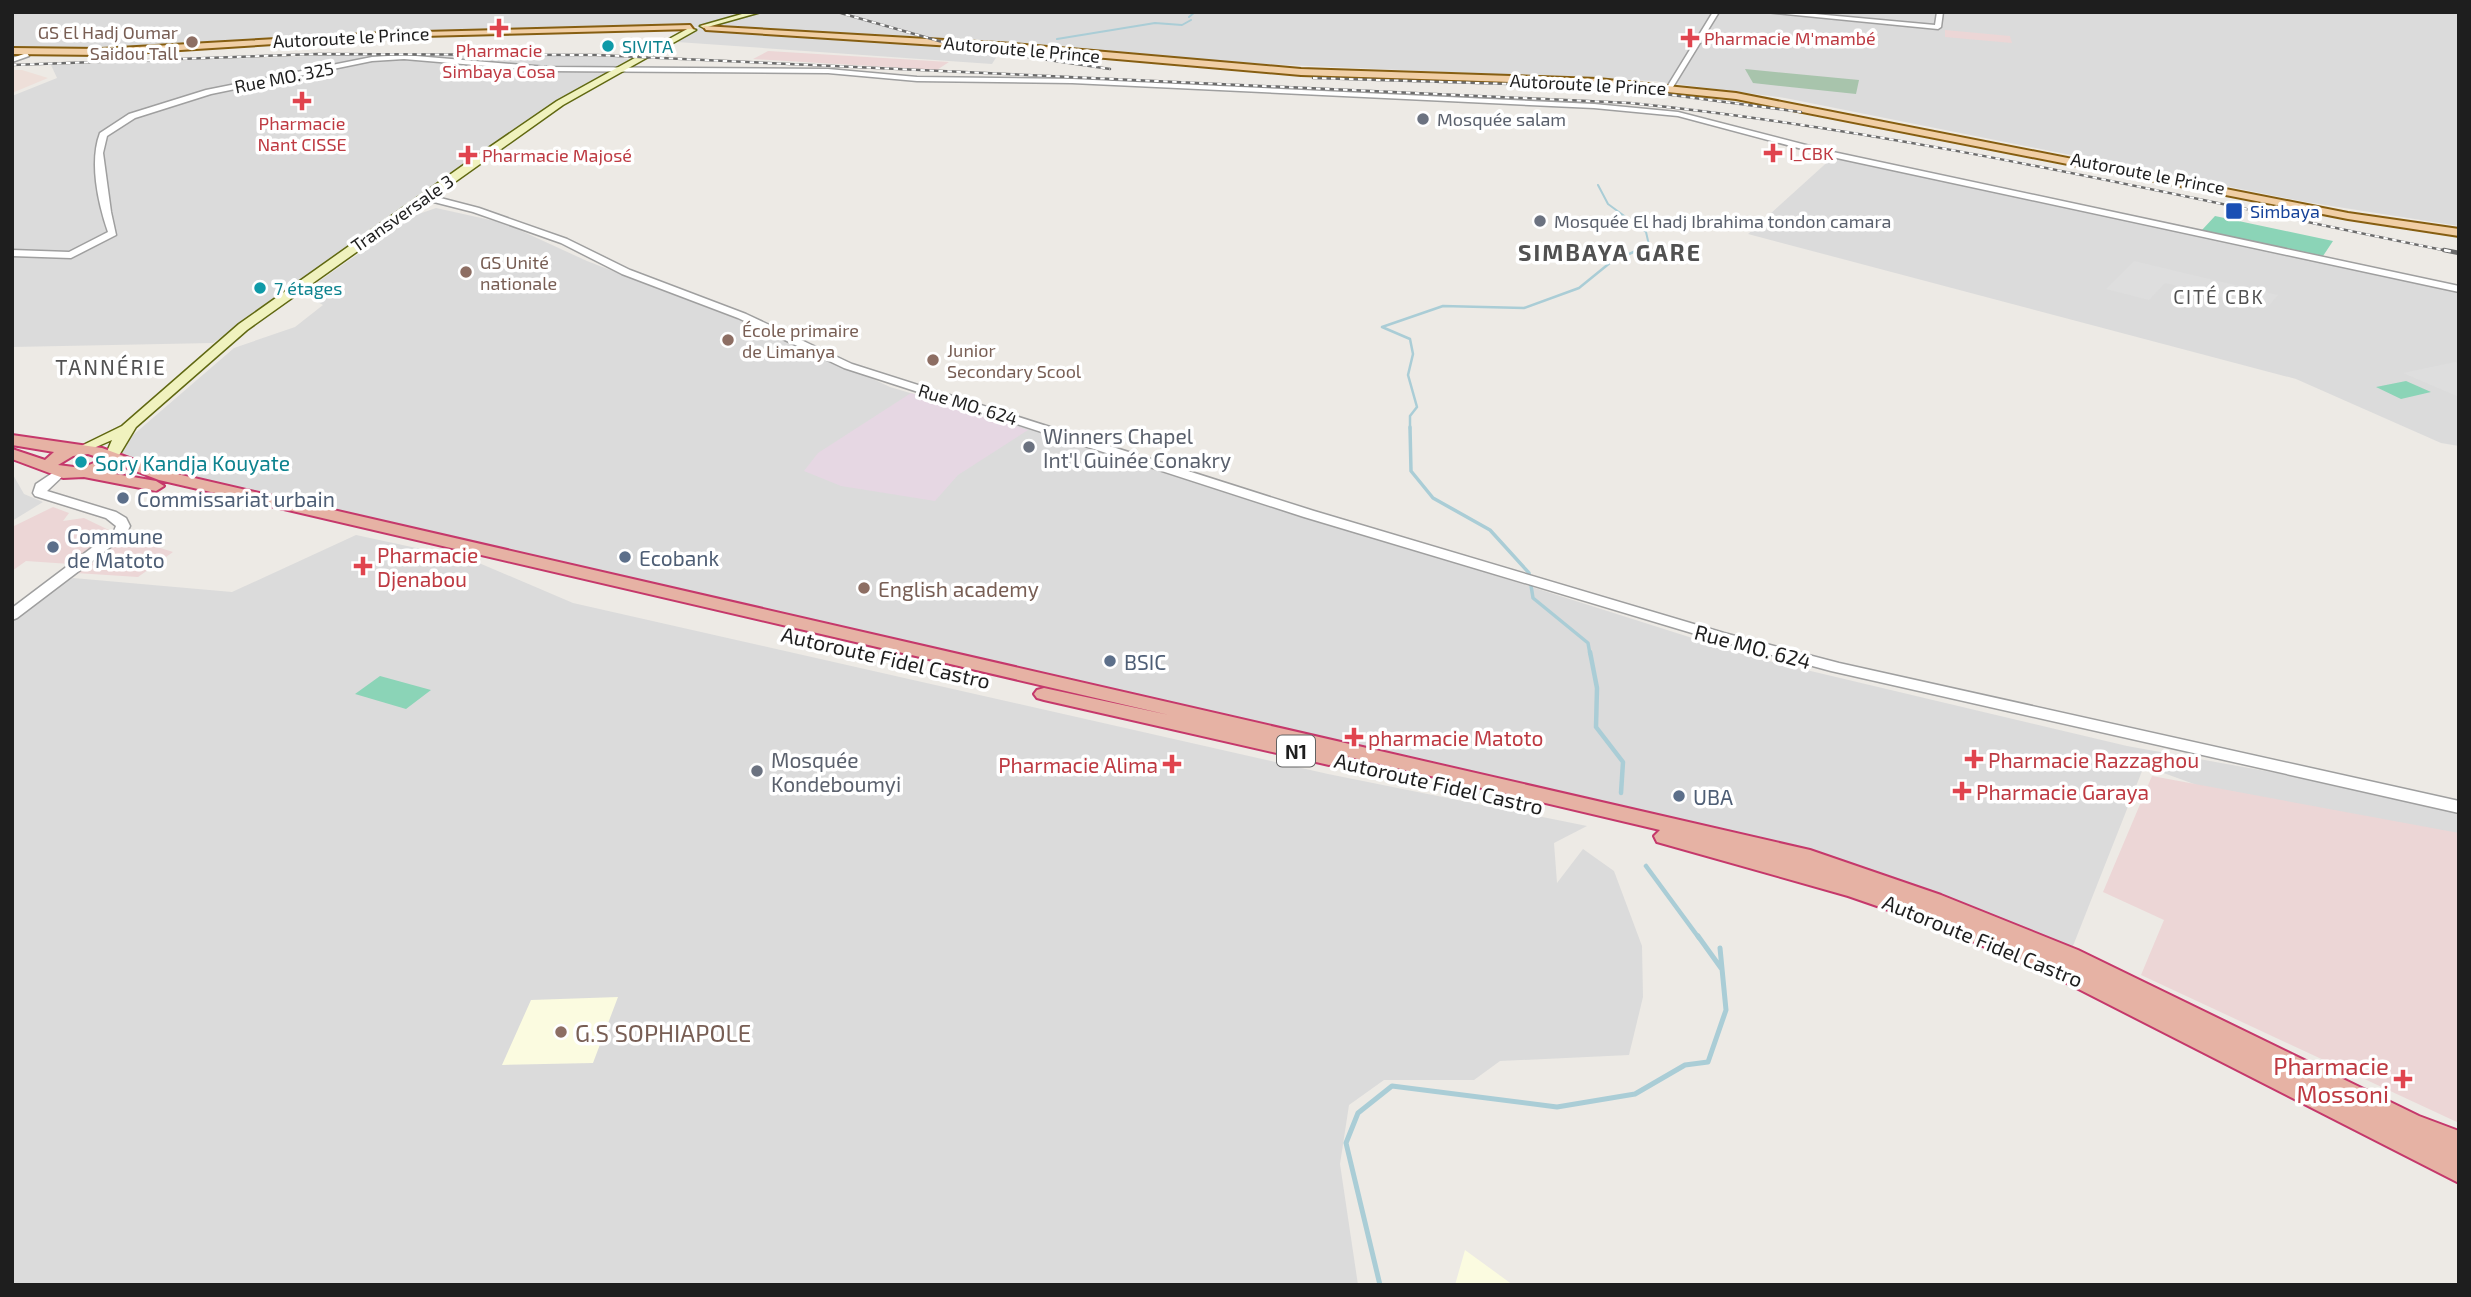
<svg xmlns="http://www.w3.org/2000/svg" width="2471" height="1297" viewBox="0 0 2471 1297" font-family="'Exo 2',sans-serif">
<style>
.residential{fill:#dbdbdb}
.commercial{fill:#ecd6d6}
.industrial{fill:#e6d7e3}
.education{fill:#fbfbe0}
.military{fill:#eedfd9}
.cemetery{fill:#a8c4ac}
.pitch{fill:#8bd4b7}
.parking{fill:#dedede}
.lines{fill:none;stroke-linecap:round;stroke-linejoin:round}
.stream-far4{stroke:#aacdd6;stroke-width:2}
.stream-far3{stroke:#aacdd6;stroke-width:2.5}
.stream-far2{stroke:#aacdd6;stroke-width:3.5}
.stream-far1{stroke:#aacdd6;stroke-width:4.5}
.stream{stroke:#aacdd6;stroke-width:5}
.tertiary-casing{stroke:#9f9f9f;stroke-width:3}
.secondary-casing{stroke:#606811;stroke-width:3}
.primary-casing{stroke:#865e11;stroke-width:4}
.trunk-casing{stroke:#c5386b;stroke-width:4}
.tertiary{fill:#fff;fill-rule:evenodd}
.secondary{fill:#f0f2be;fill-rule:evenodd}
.primary{fill:#f1cfa6;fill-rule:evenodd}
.trunk{fill:#e6b2a4;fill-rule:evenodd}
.rail-far1-casing{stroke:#6c6c6c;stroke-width:2.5}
.rail-casing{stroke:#6c6c6c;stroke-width:4.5}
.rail-far1{stroke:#fff;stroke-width:2;stroke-dasharray:4.5;stroke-linecap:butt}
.rail{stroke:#fff;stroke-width:2.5;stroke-dasharray:7;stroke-linecap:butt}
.health-dot{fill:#e0444e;stroke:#fff;stroke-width:2.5}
.education-dot{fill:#8d6e63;stroke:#fff;stroke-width:2.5}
.culture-dot{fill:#0f9aa8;stroke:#fff;stroke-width:2.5}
.worship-dot{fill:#6b7280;stroke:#fff;stroke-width:2.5}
.transit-dot{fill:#1a4fb4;stroke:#fff;stroke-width:2.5}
.service-dot{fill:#5c6f8a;stroke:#fff;stroke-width:2.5}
.labels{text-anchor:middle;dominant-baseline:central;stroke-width:7;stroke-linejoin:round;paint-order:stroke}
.far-education-label{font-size:18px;fill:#785e54;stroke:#fff;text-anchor:start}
.far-street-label{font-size:18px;fill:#1e1e1e;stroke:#fff}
.far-health-label{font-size:18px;fill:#be3a42;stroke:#fff;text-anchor:start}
.far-culture-label{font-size:18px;fill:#0d838f;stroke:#fff;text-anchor:start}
.far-worship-label{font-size:18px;fill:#5b616d;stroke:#fff;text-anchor:start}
.far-transit-label{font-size:18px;fill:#164399;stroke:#fff;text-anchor:start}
.far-neighbourhood-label{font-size:19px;letter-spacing:2px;fill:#515151;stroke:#fff}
.shield{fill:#fff;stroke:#626262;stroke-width:2}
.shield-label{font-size:19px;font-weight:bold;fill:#1e1e1e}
.far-quarter-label{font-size:21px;letter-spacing:2px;fill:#515151;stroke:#fff}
.worship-label{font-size:21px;fill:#5b616d;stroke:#fff;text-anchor:start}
.culture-label{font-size:21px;fill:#0d838f;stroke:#fff;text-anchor:start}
.service-label{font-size:21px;fill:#4e5e75;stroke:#fff;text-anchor:start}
.health-label{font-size:21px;fill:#be3a42;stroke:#fff;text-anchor:start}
.education-label{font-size:21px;fill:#785e54;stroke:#fff;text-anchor:start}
.street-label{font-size:21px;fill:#1e1e1e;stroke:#fff}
.far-district-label{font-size:23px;font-weight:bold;letter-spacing:2px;fill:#515151;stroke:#fff}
.near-education-label{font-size:24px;fill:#785e54;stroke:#fff;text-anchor:start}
.near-health-label{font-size:24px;fill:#be3a42;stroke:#fff;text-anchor:end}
</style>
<rect width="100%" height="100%" fill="#edeae5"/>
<path class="residential" d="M12 12H831L997 56 992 64 677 42 699 27 326 36 96 50 12 49Z
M841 12H2459V226L2306 202 1785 98 1653 81 1242 63 932 38Z
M394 53 618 57 632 60 530 123 213 343 12 347V96L57 78 51 65Z
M1833 157 2459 291V446L2441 443 2296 379 1748 234Z
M436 208 504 223 587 261 786 338 890 387 1075 442 1752 657 2127 746 2459 806V879L2144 766 2071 951 1845 861 1297 731 645 584 506 549 235 491 128 462 119 454 125 442 234 348 295 327 323 305 302 293 413 216Z
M12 473 24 494 43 502 12 521Z
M356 535 472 560 573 603 1328 774 1587 826 1554 843 1557 883 1583 849 1614 871 1642 946 1643 997 1629 1055 1500 1061 1474 1080H1384L1349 1105 1340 1164 1358 1285H12V614L73 578 232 592Z"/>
<path class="commercial" d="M1945 30 2010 36 2012 43 1945 37Z
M768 51 949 62 937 70 753 59Z
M53 507 69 513 63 521 84 518 113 532 70 564 26 561 12 571V527Z
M123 536 173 552 138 577 76 573Z
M2152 776 2459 833V1123L2141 975 2164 920 2103 892Z"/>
<path class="industrial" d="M911 393 1028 430 958 475 935 501 841 486 804 471 818 453Z"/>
<path class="education" d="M618 997 593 1063 502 1065 531 1000Z
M1465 1250 1513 1285H1455Z"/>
<path class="military" d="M12 70H22L48 78 12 93Z"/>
<path class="cemetery" d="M1745 69 1859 80 1856 94 1753 83Z"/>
<path class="pitch" d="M2215 216 2333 241 2323 256 2202 230Z
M2406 381 2431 392 2401 399 2376 387Z
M380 676 431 690 406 709 355 694Z"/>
<path class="parking" d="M2134 261 2176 271 2278 295 2267 308 2165 283 2149 300 2106 289Z
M2455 362 2459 363V397L2403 373Z"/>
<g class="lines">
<path class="stream-far4" d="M1189 17 1195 12
M1057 39 1155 23 1182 25 1191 20
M1598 185 1608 204 1646 232 1649 245 1634 252"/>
<path class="stream-far3" d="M1410 429V416L1417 407 1408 375 1413 354 1410 339 1382 327 1443 306 1524 308 1579 288 1611 262 1638 250"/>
<path class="stream-far2" d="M1410 427 1411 471 1433 498 1490 530 1529 573 1533 598 1588 643 1590 654"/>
<path class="stream-far1" d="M1590 652 1597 688 1596 727 1623 762 1621 793
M1646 866 1699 938"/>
<path class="stream" d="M1698 936 1721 968
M1380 1285 1346 1143 1358 1113 1392 1086 1557 1107 1635 1094 1685 1065 1708 1062 1726 1010 1720 948"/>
<defs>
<path id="tertiary" d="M1713 12H1719L1673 87H1667Z
M1766 12H1793L1935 25 1937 12H1943L1941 27 1938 29Z
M27 53 29 56 12 62V58Z
M404 55 547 67 828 69 917 77 1072 79 1594 104 1678 112 1833 152 2459 286V292L1832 157 1678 116 1594 108 1072 83 917 81 828 73 547 71 404 59 372 61 211 94 135 118 107 136 103 153 111 212 116 235 71 258 12 256V250L69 252 108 232C98 203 89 162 100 133L129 114 206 90 372 57Z
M425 194 479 208 567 239 630 270 746 314 852 364 1314 511 1724 633 1839 663 2459 801V813L1831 671 1712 639 1304 517 844 368 738 318 622 274 561 243 473 212 422 199 420 197Z
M60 468 67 472 47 491 116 512 126 518 130 526 125 536 17 618 12 620V608L114 531 116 526 106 518 35 496 33 493 36 484Z"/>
<path id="secondary" d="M749 12H761L704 28 700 26Z
M689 28 696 30 563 105 247 330 136 427 118 457H108L106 454 112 440 80 454 73 450 122 426 239 324 465 164 557 101Z"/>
<path id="primary" d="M690 25 693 29 384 37 101 55 12 54V48L101 49 384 33Z
M703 26 1014 44 1301 69 1598 79 1736 93 2348 213 2459 229V236L2348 219 1736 99 1598 85 1301 75 1014 50 706 30Z"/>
<path id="trunk" d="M12 435 102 448 164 471 1810 850 1941 895 2078 950 2419 1116 2459 1131V1183L2055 977 1938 927 1848 896 1657 842 1654 836 1660 830 1337 754 1340 758 1337 763 1329 765 1044 700 1037 698 1034 694 1037 690 1044 688 1169 715 159 480 117 464 104 472 156 481 164 486 156 491 84 477 63 478 12 459V449L45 460 54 452 12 445ZM88 454 103 459 82 468 58 465 73 456Z"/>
</defs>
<use href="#tertiary" class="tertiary-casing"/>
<use href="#secondary" class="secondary-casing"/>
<use href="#primary" class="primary-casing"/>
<use href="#trunk" class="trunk-casing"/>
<use href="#tertiary" class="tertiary"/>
<use href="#secondary" class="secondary"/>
<use href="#primary" class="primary"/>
<use href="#trunk" class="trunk"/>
<defs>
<path id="rail-far1" d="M837 12 960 47 1110 69
M12 65 317 54 596 55 1630 103C1907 131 2180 197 2453 252
M1313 78 1611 87 1801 112"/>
<path id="rail" d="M2444 250 2459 253"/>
</defs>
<use href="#rail-far1" class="rail-far1-casing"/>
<use href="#rail" class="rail-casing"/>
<use href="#rail-far1" class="rail-far1"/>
<use href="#rail" class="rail"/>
</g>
<g class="health-dot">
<path d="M495.5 17.5h7v7h7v7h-7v7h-7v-7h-7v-7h7z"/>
<path d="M1686.5 27.5h7v7h7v7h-7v7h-7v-7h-7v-7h7z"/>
<path d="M298.5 90.5h7v7h7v7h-7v7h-7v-7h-7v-7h7z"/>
<path d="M1769.5 142.5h7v7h7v7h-7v7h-7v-7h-7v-7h7z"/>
<path d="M464.5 144.5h7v7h7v7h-7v7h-7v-7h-7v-7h7z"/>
<path d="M359.5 555.5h7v7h7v7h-7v7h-7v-7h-7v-7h7z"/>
<path d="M1350.5 726.5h7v7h7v7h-7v7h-7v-7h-7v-7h7z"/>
<path d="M1970.5 748.5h7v7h7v7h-7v7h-7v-7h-7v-7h7z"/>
<path d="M1168.5 753.5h7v7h7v7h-7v7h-7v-7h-7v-7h7z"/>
<path d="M1958.5 780.5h7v7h7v7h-7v7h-7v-7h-7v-7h7z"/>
<path d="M2399.5 1068.5h7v7h7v7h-7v7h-7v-7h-7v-7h7z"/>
</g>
<g class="education-dot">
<circle cx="192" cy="42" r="7"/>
<circle cx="466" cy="272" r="7"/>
<circle cx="728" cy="340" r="7"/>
<circle cx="933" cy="360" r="7"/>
<circle cx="864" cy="588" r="7"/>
<circle cx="561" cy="1032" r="7"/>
</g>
<g class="culture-dot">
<circle cx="608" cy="46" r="7"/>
<circle cx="260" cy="288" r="7"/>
<circle cx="81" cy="462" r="7"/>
</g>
<g class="worship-dot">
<circle cx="1423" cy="119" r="7"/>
<circle cx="1540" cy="221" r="7"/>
<circle cx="1029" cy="447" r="7"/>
<circle cx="757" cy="771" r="7"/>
</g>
<rect class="transit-dot" x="2225" y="202" width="18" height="18" rx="3.5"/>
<g class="service-dot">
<circle cx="123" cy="498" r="7"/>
<circle cx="53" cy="547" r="7"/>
<circle cx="625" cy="557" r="7"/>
<circle cx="1110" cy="661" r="7"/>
<circle cx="1679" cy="796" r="7"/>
</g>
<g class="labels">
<g class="far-education-label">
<text x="178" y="32" text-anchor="end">GS El Hadj Oumar<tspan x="178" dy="21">Saidou Tall</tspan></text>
<text x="480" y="262">GS Unité<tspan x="480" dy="21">nationale</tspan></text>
<text x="742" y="330">École primaire<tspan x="742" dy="21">de Limanya</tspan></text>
<text x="947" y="350">Junior<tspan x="947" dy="21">Secondary Scool</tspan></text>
</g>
<g class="far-street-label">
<text transform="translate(351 37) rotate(-3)">Autoroute le Prince</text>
<text transform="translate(1022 49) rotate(5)">Autoroute le Prince</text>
<text transform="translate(284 77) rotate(-11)">Rue MO. 325</text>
<text transform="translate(1588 84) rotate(3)">Autoroute le Prince</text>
<text transform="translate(2148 173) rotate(11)">Autoroute le Prince</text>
<text transform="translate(402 213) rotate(-35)">Transversale 3</text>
<text transform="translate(968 404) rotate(17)">Rue MO. 624</text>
</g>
<g class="far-health-label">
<text x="1704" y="38">Pharmacie M'mambé</text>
<text x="499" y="50" text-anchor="middle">Pharmacie<tspan x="499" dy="21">Simbaya Cosa</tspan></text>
<text x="302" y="123" text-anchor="middle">Pharmacie<tspan x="302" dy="21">Nant CISSE</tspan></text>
<text x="1789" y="153">I_CBK</text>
<text x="482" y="155">Pharmacie Majosé</text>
</g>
<g class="far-culture-label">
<text x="622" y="46">SIVITA</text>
<text x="274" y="288">7 étages</text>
</g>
<g class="far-worship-label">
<text x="1437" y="119">Mosquée salam</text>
<text x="1554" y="221">Mosquée El hadj Ibrahima tondon camara</text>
</g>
<g class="far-transit-label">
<text x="2250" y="211">Simbaya</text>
</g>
<g class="far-neighbourhood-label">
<text x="2219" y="296">CITÉ CBK</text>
</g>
<rect class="shield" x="1277" y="735.5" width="38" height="31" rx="5"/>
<g class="shield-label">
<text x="1296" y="751">N1</text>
</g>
<g class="far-quarter-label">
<text x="111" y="366">TANNÉRIE</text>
</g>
<g class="worship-label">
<text x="1043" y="435">Winners Chapel<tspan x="1043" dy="24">Int'l Guinée Conakry</tspan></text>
<text x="771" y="759">Mosquée<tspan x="771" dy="24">Kondeboumyi</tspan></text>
</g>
<g class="culture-label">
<text x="95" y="462">Sory Kandja Kouyate</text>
</g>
<g class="service-label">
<text x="137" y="498">Commissariat urbain</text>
<text x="67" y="535">Commune<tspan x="67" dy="24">de Matoto</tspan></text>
<text x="639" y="557">Ecobank</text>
<text x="1124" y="661">BSIC</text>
<text x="1693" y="796">UBA</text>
</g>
<g class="health-label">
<text x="377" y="554">Pharmacie<tspan x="377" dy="24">Djenabou</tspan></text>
<text x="1368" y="737">pharmacie Matoto</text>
<text x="1988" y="759">Pharmacie Razzaghou</text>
<text x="1158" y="764" text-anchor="end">Pharmacie Alima</text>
<text x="1976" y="791">Pharmacie Garaya</text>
</g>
<g class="education-label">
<text x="878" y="588">English academy</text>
</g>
<g class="street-label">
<text transform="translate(1753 646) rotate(15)">Rue MO. 624</text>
<text transform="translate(886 657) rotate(13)">Autoroute Fidel Castro</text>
<text transform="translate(1439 783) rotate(13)">Autoroute Fidel Castro</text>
<text transform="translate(1983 940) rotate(22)">Autoroute Fidel Castro</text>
</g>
<g class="far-district-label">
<text x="1610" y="252">SIMBAYA GARE</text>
</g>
<g class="near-education-label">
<text x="575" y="1032">G.S SOPHIAPOLE</text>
</g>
<g class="near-health-label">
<text x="2389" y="1065">Pharmacie<tspan x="2389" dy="28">Mossoni</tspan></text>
</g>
</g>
<rect width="2471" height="1297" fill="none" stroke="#1e1e1e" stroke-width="28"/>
</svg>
